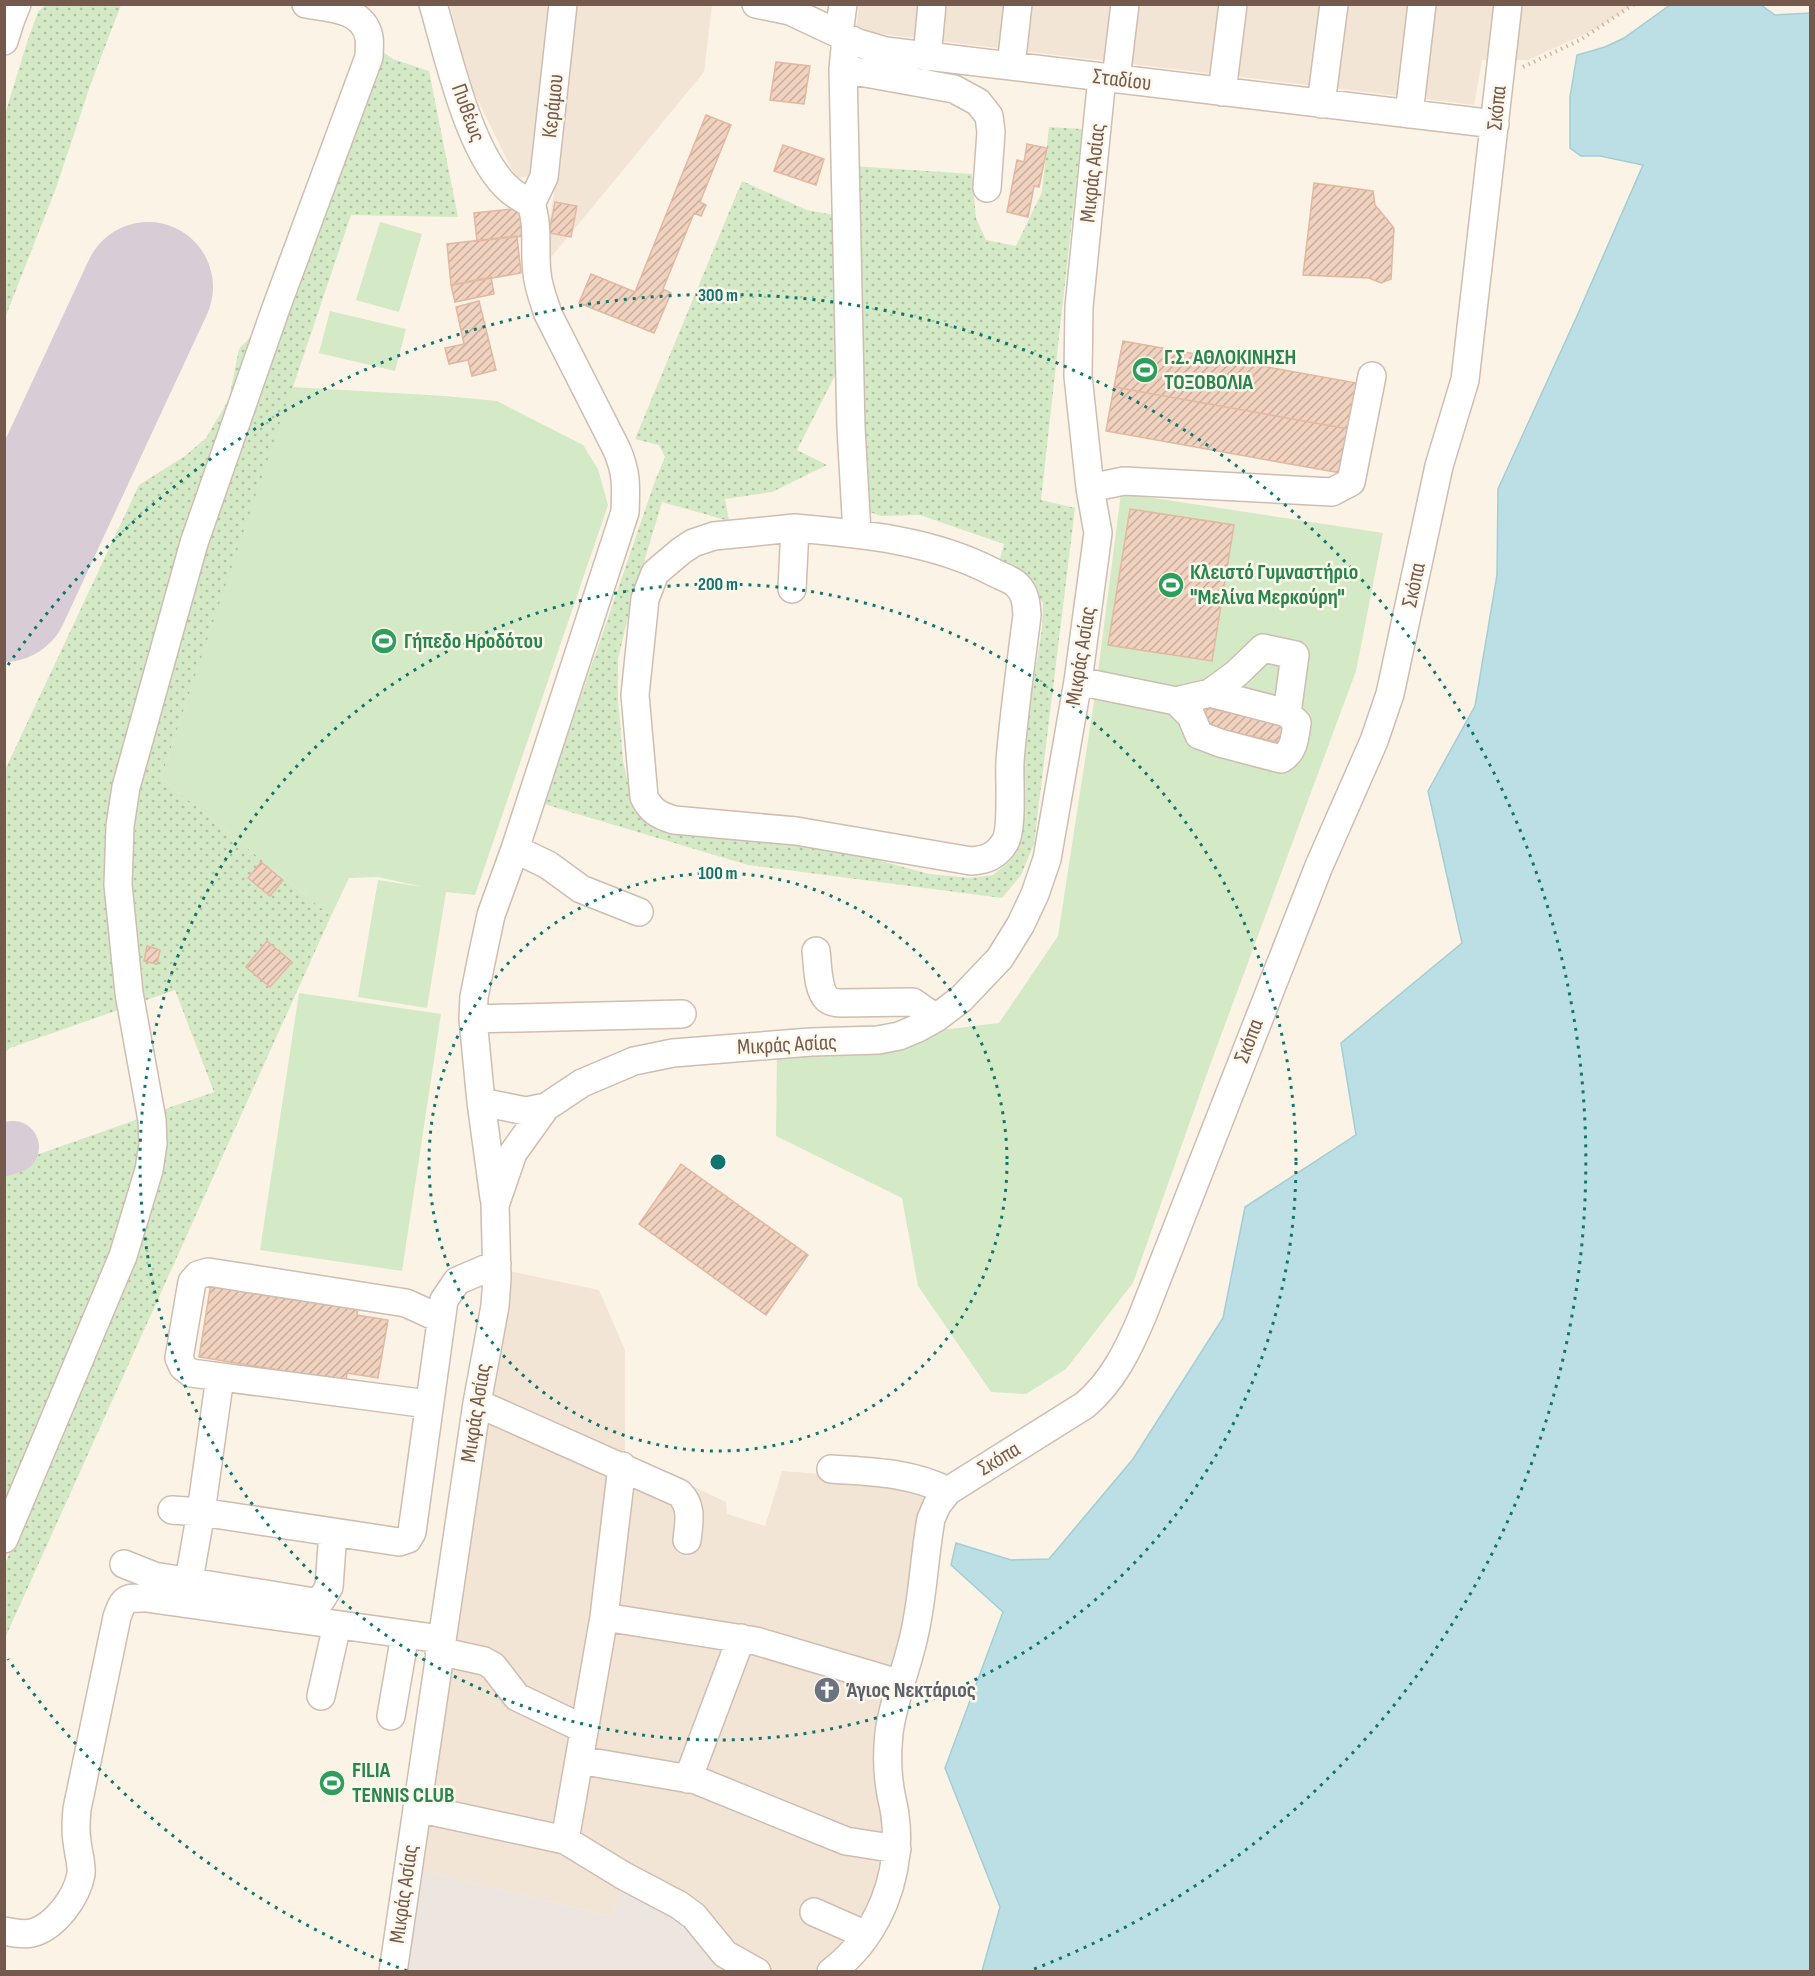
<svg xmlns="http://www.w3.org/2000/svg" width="1815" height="1976" viewBox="0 0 1815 1976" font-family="'Sofia Sans Condensed',sans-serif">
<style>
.residential{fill:#f3e5d5}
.industrial{fill:#ece5e0}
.grass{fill:url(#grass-dots)}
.park{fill:#d4e9c5}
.water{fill:#bbdfe4;stroke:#a2ced6;stroke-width:1.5}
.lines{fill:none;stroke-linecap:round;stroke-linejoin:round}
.taxiway{stroke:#d8ccd6;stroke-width:52}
.runway{stroke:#d8ccd6;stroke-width:130}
.building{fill:url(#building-hatch);stroke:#e2b8a0;stroke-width:1.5}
.minor-casing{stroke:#cfbdb0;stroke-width:30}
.path{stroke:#d5b5a2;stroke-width:4;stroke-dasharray:1.5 4.5;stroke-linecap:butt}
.minor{stroke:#fff;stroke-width:27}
.ring{fill:none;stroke:#0f766e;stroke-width:3;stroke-dasharray:3 6}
.labels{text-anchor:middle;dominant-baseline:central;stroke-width:5;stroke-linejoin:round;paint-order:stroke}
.street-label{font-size:22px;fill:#74594c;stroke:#fef7ec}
.leisure-label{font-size:22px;font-weight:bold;fill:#27864d;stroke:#fef7ec;text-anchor:start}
.worship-label{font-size:22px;font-weight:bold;fill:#5b616d;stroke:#fef7ec;text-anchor:start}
.centre{fill:#0f766e;stroke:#fef7ec;stroke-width:3}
.ring-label{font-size:18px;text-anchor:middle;font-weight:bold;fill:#0f766e;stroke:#fef7ec;stroke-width:5;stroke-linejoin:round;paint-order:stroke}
</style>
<defs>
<pattern id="grass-dots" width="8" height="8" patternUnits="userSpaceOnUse" patternTransform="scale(1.5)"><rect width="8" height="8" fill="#d4e9c5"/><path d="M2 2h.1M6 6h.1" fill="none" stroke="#b1c0a2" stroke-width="1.8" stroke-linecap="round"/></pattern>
<pattern id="building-hatch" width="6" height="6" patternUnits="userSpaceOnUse" patternTransform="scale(1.5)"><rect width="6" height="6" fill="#f0d2bf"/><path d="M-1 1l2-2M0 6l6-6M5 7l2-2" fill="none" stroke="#c7ad9d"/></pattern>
</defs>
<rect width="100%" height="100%" fill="#fbf3e6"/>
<path class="residential" d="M859 4 1633 5 1596 29 1528 60H1482L1474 105 856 31Z
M450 5H712L704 72 548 261 549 225 557 172 516 178 469 82Z
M509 1271 599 1290 625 1350V1454L726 1502 727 1514 765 1526 782 1471 862 1477 935 1495 938 1525 899 1725 894 1778 907 1853 898 1904 874 1948 851 1971H747L622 1887 613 1917 414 1869Z"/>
<path class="industrial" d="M414 1869 613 1917 622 1886 687 1917 747 1972H398Z"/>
<path class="grass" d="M45 5H121L90 86 56 188 5 318V114L28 39 38 12Z
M383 52 393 59 429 71 458 217 351 215 161 778 331 916 5 1638V1564L84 1375 161 1151 165 1109 214 1092 175 990 10 1048 5 1053V770L139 485 185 456 206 438 229 399 239 349 288 297Z
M1049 127 1082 129 1041 500 1075 508 1034 844 1021 875 1002 898 748 865 544 804 655 481 665 457 659 445 635 439 742 181 807 210 839 216 844 358 797 450 827 465 772 492 725 499 729 521 662 502 630 609 618 659V697L623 761 630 792 647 816 844 851 929 874 971 878 993 875 1011 860 1016 841 1029 710 1042 628 1043 603 1028 582 998 566 1004 544 920 515 881 516 867 511 853 166 972 174 976 218 986 240 1016 246 1042 192Z
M144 1117 143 1171 5 1520V1166Z"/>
<path class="park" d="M380 222 422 234 399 312 356 300Z
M330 311 406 329 395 371 319 353Z
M292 387 445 396 497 401 583 445 598 469 608 505 475 895 446 892 427 1008 358 997 378 880 423 887 378 877 349 878 331 916 161 778Z
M1121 493 1383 533 1356 671 1210 1065 1133 1283 1066 1369 1026 1394 991 1392 918 1286 902 1198 776 1136 777 1050 999 1023 1058 936 1095 695Z
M299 993 441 1014 402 1271 260 1250Z"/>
<path class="water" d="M1683 4 1761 5 1775 15 1810 13V1971H982L1000 1907 945 1768 1003 1612 951 1565 956 1543 1011 1560 1049 1559 1133 1459 1223 1318 1245 1207 1356 1135 1341 1043 1462 943 1428 791 1475 706 1497 575 1498 489 1577 316 1643 165 1600 156H1581L1570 148V97L1577 55 1605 47 1624 38 1670 5Z"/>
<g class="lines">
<path class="taxiway" d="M4 1150 13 1147"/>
<path class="runway" d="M4 597 148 287"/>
</g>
<path class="building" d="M776 62 810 66 804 104 770 100Z
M706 115 731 125 700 202 706 205 701 216 694 213 663 289 671 293 654 333 579 303 591 274 635 292Z
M1027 144 1047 148 1039 187 1034 186 1028 217 1007 212 1017 160 1024 162Z
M783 145 824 159 816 185 774 171Z
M1314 183 1373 191 1375 205 1394 228 1391 279 1381 283 1369 278 1303 275Z
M555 202 577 206 571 237 549 233Z
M522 208 525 236 477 241 474 213Z
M517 236 521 273 451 285 447 244Z
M491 277 494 294 455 302 451 285Z
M479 301 496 370 472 376 468 360 449 364 445 348 464 344 456 307Z
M1123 341 1362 384 1354 430 1114 387Z
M1114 387 1354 430 1346 474 1106 431Z
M1130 509 1234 525 1212 661 1108 645Z
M1207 708 1291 726 1287 744 1203 726Z
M261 862 283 880 270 896 248 878Z
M267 941 292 962 270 987 246 967Z
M147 946 160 950 157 964 144 961Z
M681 1164 808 1255 766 1315 639 1224Z
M211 1283 358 1307 357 1315 388 1320 378 1378 347 1373 346 1381 199 1357Z"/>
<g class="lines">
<defs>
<path id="minor" d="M433 4C448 55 470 158 511 191 517 196 525 200 531 204
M756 4 790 11 858 43 885 51 1495 124
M839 34 843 4
M846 38 843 69 851 428 857 533
M4 41 11 19 17 4
M927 57 932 4
M1011 66 1018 4
M843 69 954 89 978 102 989 116 991 132 987 188
M1116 79 1125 4
M1222 92 1233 4
M1321 104 1334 4
M1409 114 1422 4
M531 204 544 177 563 4
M1090 488 1124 481 1332 492 1351 482 1372 376
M795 528C862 534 932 540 993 572 1000 576 1011 579 1017 585 1026 594 1026 603 1027 615 1021 663 1014 712 1010 761 1009 779 1013 829 1005 842 997 856 986 860 971 861L796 831 674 820C658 815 651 811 644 797L635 695 645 599 655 573 681 551 693 543 714 536Z
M792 589 795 528
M1078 681 1176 701 1210 693 1236 674 1263 648 1295 655 1287 713
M1176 701 1191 716 1199 735 1220 743 1281 759C1294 752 1295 737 1297 723L1287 713 1210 693
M515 849 548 865 581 889 639 912
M816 951C818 965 817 989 827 999 831 1002 837 1003 841 1003L913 1002 936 1018
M473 1019 682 1014
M481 1102 526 1111 546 1107
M494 1198 481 1102 473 1019 474 997 481 962 491 915 515 849 625 512C626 486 627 474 617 450L548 314C544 301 538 287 537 273 534 250 539 226 531 204
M477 1403 679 1493C693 1506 689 1522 687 1540
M428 1404 191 1373 183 1367 179 1358 192 1282 198 1275 208 1272 406 1303 441 1319
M831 1469C873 1472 909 1472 948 1491
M172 1510 201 1512 399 1542 408 1539 412 1532 444 1300 457 1281 497 1264
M4 1539 123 1256 149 1170 153 1144 152 1120 129 993 118 885 120 826 126 787 194 543 276 308 369 57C369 51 370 43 369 37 363 8 329 8 306 4
M124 1564 154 1576 314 1602 321 1600 329 1587 333 1532
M189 1580 201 1512 220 1377
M604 1617 756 1641 901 1684
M439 1651 484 1661 493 1666 517 1697 584 1729
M321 1696 337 1625
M391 1716 405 1635
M579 1760 696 1780 846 1841 897 1849
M688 1779 741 1638
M417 1808 565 1840 624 1876 679 1905 694 1916 725 1954 757 1972
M565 1840 604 1617 622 1466
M814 1912 866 1935
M4 1931C13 1933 23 1935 32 1933 55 1927 77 1897 81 1874 82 1864 78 1852 77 1841 75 1830 76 1820 77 1809L117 1617C124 1597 126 1598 146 1598L441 1639
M393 1972 477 1403 495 1306 497 1278 495 1205 513 1153 546 1107 582 1083 634 1061 673 1053 811 1042 878 1040 899 1036 918 1028 936 1018 961 999 1000 958 1021 924 1035 894 1047 859 1078 681 1098 533 1090 488 1078 376 1079 307 1102 77
M831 1972C879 1936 903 1874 895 1815 894 1806 891 1797 890 1788 887 1770 887 1752 889 1733 893 1701 907 1668 914 1636 923 1598 924 1558 931 1519L937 1505 948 1491 1085 1405C1113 1381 1128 1350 1142 1317L1319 866 1374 741 1390 694 1439 466 1465 380 1508 4"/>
</defs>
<use href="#minor" class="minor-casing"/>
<path class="path" d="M1523 67 1580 40 1634 4"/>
<use href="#minor" class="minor"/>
</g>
<g class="ring">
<circle cx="718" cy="1162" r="289"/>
<circle cx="718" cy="1162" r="578"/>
<path d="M407 1971A867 867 0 0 1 8 1659M8 665A867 867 0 1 1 1029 1971"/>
</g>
<defs>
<symbol id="stadium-disc" viewBox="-11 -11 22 22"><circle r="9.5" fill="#2e9e5b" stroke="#fef7ec"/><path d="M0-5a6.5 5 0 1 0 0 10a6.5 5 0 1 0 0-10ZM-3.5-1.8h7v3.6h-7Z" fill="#fff"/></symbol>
<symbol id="church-disc" viewBox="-11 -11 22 22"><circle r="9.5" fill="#6b7280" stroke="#fef7ec"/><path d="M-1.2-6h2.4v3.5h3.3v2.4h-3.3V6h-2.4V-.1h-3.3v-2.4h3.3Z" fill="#fff"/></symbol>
</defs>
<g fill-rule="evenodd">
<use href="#stadium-disc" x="1130" y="355" width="30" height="30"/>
<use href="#stadium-disc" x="1156" y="570" width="30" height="30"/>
<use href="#stadium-disc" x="369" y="626" width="30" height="30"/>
<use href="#church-disc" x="812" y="1675" width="30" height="30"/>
<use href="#stadium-disc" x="317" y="1768" width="30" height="30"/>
</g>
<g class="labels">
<g class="street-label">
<text transform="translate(1122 80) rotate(7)">Σταδίου</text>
<text transform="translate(553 106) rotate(-84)">Κεράμου</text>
<text transform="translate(1497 108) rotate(-84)">Σκόπα</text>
<text transform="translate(468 113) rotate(70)">Πυθέως</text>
<text transform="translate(1093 173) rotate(-84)">Μικράς Ασίας</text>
<text transform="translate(1414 585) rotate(-78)">Σκόπα</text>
<text transform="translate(1081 656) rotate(-81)">Μικράς Ασίας</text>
<text transform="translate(1249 1041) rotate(-69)">Σκόπα</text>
<text transform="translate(787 1045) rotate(-3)">Μικράς Ασίας</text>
<text transform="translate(476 1413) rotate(-81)">Μικράς Ασίας</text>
<text transform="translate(999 1459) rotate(-31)">Σκόπα</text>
<text transform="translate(404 1894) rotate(-82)">Μικράς Ασίας</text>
</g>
<g class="leisure-label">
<text x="1164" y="357">Γ.Σ. ΑΘΛΟΚΙΝΗΣΗ<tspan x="1164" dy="25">ΤΟΞΟΒΟΛΙΑ</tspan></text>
<text x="1190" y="572">Κλειστό Γυμναστήριο<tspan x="1190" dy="25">"Μελίνα Μερκούρη"</tspan></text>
<text x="404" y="641">Γήπεδο Ηροδότου</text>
<text x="352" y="1770">FILIA<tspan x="352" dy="25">TENNIS CLUB</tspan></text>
</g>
<g class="worship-label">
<text x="846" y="1690">Άγιος Νεκτάριος</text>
</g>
</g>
<circle cx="718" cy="1162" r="9" class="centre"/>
<g class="ring-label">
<text x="718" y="301">300 m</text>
<text x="718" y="590">200 m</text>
<text x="718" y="879">100 m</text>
</g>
<rect width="1815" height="1976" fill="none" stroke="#74594c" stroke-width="12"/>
</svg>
